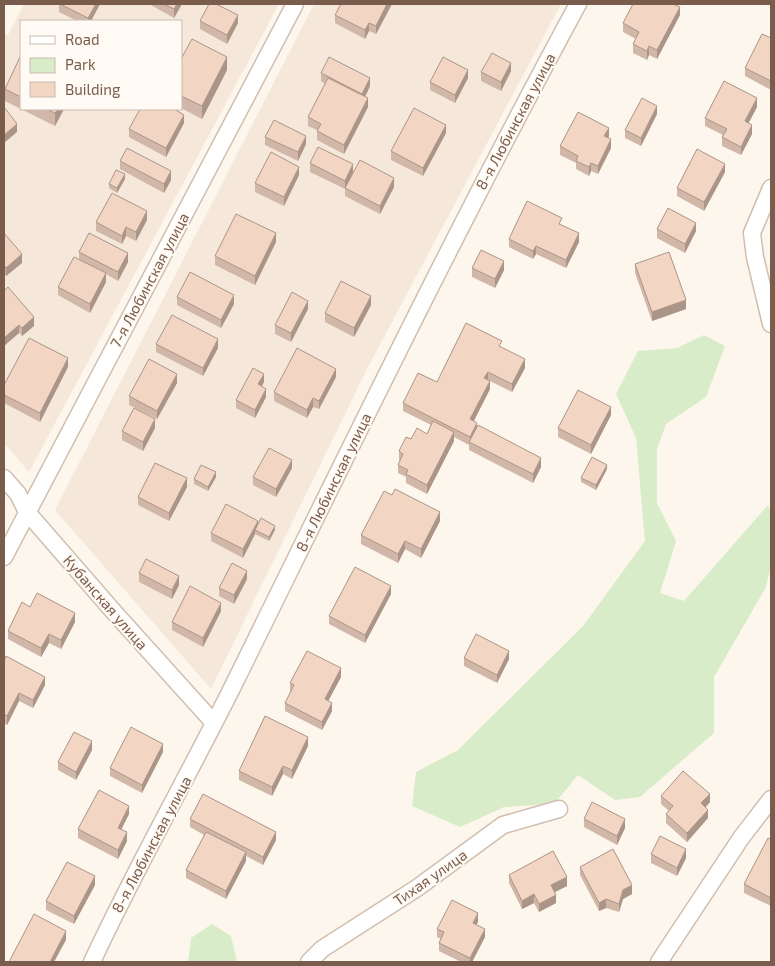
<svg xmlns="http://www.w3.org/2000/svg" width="775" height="966" viewBox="0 0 775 966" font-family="'Exo 2',sans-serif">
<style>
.residential{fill:#f5e8da;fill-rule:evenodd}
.green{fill:#d8ecc9}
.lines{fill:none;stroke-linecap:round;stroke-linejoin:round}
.street-casing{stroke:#d1beb0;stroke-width:19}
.street{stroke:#fff;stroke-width:16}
.wall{fill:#d1b7a8}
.shaded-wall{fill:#aa9588}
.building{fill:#f3d5c3;stroke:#aa9588}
.labels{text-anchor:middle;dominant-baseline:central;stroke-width:4;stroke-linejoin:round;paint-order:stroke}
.street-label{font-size:15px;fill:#7a5c4d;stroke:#fffaf3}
</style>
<rect width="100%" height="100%" fill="#fdf6ec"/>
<path class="residential" d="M24 4H279L29 472 4 443V34L8 35ZM21 21H181V109H21Z
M314 4H561L367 369 211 689 55 510Z"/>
<path class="green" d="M704 335 725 346 706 397 666 424 657 449V503L676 541 660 593 684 601 768 505 771 512V565L766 587 714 677V733L640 797 615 800 578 775 554 804 504 807 460 827 412 806 416 772 458 750 583 626 645 541 636 438 616 394 638 351 677 348Z
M212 924 231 936 237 962H188L191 938Z"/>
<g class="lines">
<defs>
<path id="street" d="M771 188 752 233 755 257 771 324
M4 478 18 494 27 512 113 611 214 723
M4 557 295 4
M92 962C135 869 186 780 232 688 345 459 456 229 578 4
M309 962 322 949 417 888 503 825 559 809
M659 962 741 838 771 799"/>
</defs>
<use href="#street" class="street-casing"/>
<use href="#street" class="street"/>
</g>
<path class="wall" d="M59 4H100L91 21H77L59 12Z
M149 4H182L174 18Z
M341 4H392L376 34 369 31 365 39 335 23V15Z
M680 15 657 59 649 55 647 60 633 53V44L636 39 623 32V23Z
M200 21 238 23 227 44 200 29Z
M771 38V90L745 76V68Z
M21 55V109H64L55 126 5 101V89Z
M181 59 227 70 202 119 181 108Z
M511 71 501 91 481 81V72Z
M321 73 370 86 365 97 368 107 344 154 317 140V130L308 126V117L325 84 321 81Z
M468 78 455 103 430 90V82Z
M757 107 748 123 752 134 741 155 722 146V137L723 135 705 126V118Z
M657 114 641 146 625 138V130Z
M184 123 166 157 129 137V129Z
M446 133 423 176 391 160V151Z
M609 136 608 138 611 148 598 174 591 171 589 176 576 169V163L560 155V146Z
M265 137 306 144 298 161 265 145Z
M120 161 171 180 164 193 120 169Z
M310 163 353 172 394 187 380 214 345 196V189L310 172Z
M725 172 704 211 677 196V188Z
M299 175 284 206 255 192V183Z
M125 179 117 193 109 188V184Z
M147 220 136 241 126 236 122 244 96 231V222Z
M562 226 579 242 566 268 536 254 533 259 509 247V239Z
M657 229 696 231 685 253 657 238Z
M4 233 22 263 6 276 4 274Z
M276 242 255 285 215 265V256Z
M79 252 128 262 118 281 106 274V282L90 313 58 295V287L79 260Z
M635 264 686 309 652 321 635 273Z
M472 268 504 270 495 288 472 277Z
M4 291 34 326 22 336 19 333 4 346Z
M177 297 234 304 221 328 177 305Z
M371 305 354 337 325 322V313Z
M308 309 291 342 275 334V325Z
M156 344 218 348 203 376 156 352Z
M502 348 525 368 512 392 490 381V389L474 421 477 427 541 467 533 483 469 450V445L454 437V441L427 494 406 483V477L398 473V465L400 461 399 460V451L411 439 427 434 431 425 403 411V403L437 382Z
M68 367 40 422 4 403V385Z
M336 377 319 409 313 407 307 418 274 401V392Z
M264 382 262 386 266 397 255 418 236 408V400Z
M177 383 157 419 129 405V396Z
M611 415 591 454 558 437V428Z
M155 428 143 451 122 440V431Z
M292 468 276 497 253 485V477Z
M607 469 596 490 581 482V478Z
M216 477 208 491 194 484V479Z
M187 487 169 521 138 505V497Z
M392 495 440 521 421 558 405 549 398 563 361 544V535Z
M258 525 275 530 269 541 255 534 243 558 211 541V533Z
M139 573 179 585 172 599 139 582Z
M247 579 234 604 219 596V588Z
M391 594 365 643 329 624V616Z
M30 607 75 622 61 649 49 643 41 657 8 639V631Z
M221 611 203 647 172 630V622Z
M464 658 509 659 497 683 464 666Z
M4 661 45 685 33 708 19 701 7 725 4 723Z
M341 677 328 701 332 711 322 730 285 711V703L291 692H290V683Z
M308 746 292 779 283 774 272 796 239 780V771Z
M92 750 76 780 58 770V762Z
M163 752 142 793 110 776V768Z
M661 796 710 802 706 807 708 818 687 842 666 823V814L669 811 661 804Z
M129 814 121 829 127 841 118 859 78 838V829Z
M190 819 276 840 263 865 246 856V861L226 899 186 878V870L204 835 190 827Z
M584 819 625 828 617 845 584 827Z
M771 840V906L744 893V884Z
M651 854 686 858 677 876 651 863Z
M580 867 632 894 623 899 619 912 606 908 599 911 580 875Z
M509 875 567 886 555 892 556 903 539 912 534 903 522 909 509 883Z
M95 885 74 924 46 910V901Z
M478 922 476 924 485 937 472 962H461L439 951V943L441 939 437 937V929Z"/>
<path class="shaded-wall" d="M96 4H100L91 21H88V18Z
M177 4H182L174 18V9Z
M387 4H392L376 34V26Z
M680 7V15L657 59V50Z
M238 15V23L227 44V35Z
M369 23V31L365 39V30Z
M649 46V55L647 60V51Z
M227 57V70L202 119V106Z
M511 63V71L501 91V82Z
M468 70V78L455 103V95Z
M370 78V86L362 103V94Z
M368 98V107L344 154V145Z
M757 98V107L745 130V121Z
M657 106V114L641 146V138Z
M58 109H64L55 126V113Z
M184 115V123L166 157V148Z
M17 124V132L4 143V135Z
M446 125V133L423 176V168Z
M752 125V134L741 155V147Z
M609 128V136L604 144V136Z
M306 136V144L298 161V152Z
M611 139V148L598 174V166Z
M591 163V171L589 176V167Z
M353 164V172L345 189V181Z
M725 164V172L704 211V202Z
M299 167V175L284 206V197Z
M171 171V180L164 193V184Z
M125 174V179L117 193V188Z
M394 178V187L380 214V206Z
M147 211V220L136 241V232Z
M696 223V231L685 253V244Z
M126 227V236L122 244V236Z
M276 233V242L255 285V276Z
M579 233V242L566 268V260Z
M536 246V254L533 259V251Z
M128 253V262L118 281V272Z
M22 254V263L6 276V268Z
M504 261V270L495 288V279Z
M106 273V282L90 313V304Z
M234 295V304L221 328V320Z
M371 296V305L354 337V328Z
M686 300V309L652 321V312Z
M308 301V309L291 342V333Z
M34 317V326L22 336V328Z
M19 325V333L4 346V338Z
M218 339V348L203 376V368Z
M68 358V367L40 422V413Z
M525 359V368L512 392V384Z
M336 369V377L319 409V401Z
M488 372V380L484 378Z
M177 374V383L157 419V411Z
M264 374V382L258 393V384Z
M490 381V389L470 428V419Z
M266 389V397L255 418V410Z
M313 398V407L307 418V410Z
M611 407V415L591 454V445Z
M155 419V428L143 451V442Z
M477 423V431L470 442V437Z
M454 432V441L427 494V485Z
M541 458V467L533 483V474Z
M292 460V468L276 497V489Z
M607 465V469L596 490V485Z
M216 472V477L208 491V487Z
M187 478V487L169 521V513Z
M440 512V521L421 558V549Z
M258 521V529L255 530V534L243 558V549Z
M275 526V530L269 541V537Z
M405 541V549L398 563V554Z
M247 571V579L234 604V595Z
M179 576V585L172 599V590Z
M391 586V594L365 643V635Z
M221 603V611L203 647V638Z
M75 613V622L61 649V640Z
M49 634V643L41 657V648Z
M509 651V659L497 683V675Z
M341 668V677L325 707V699Z
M45 677V685L33 708V700Z
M19 693V701L7 725V716Z
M332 703V711L322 730V722Z
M308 737V746L292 779V770Z
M92 741V750L76 780V772Z
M163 744V752L142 793V785Z
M283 766V774L272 796V787Z
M710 794V802L701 812V803Z
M129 806V814L118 836V828Z
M708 810V818L687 842V833Z
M625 819V828L617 845V836Z
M127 832V841L118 859V850Z
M276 832V840L263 865V857Z
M686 849V858L677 876V868Z
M246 852V861L226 899V891Z
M95 876V885L74 924V916Z
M567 877V886L551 894V885Z
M632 885V894L623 899 619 912V904L623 890Z
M534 894V903L522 909V901Z
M556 895V903L539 912V904Z
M606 899V908L599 911V903Z
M478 913V922L473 931V923Z
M485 929V937L472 962H470V958Z
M66 931V940L54 962H50Z"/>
<path class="building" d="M60 4H96L88 18Z
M164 4H177L174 9Z
M209 4H216L238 15 227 35 200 21Z
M341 4H387L376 26 369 23 365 30 335 15Z
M633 4H673L680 7 657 50 649 46 647 51 633 44 639 32 623 23Z
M762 34 771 38V81L745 68Z
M192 39 227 57 202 106 181 96V59Z
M492 53 511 63 501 82 481 72Z
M21 55V97L5 89Z
M329 57 370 78 362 94 321 73Z
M443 57 468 70 455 95 430 82Z
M328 78 368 98 344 145 317 131 321 124 308 117Z
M724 81 757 98 745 121 752 125 741 147 722 137 727 129 705 118Z
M642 98 657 106 641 138 625 130Z
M4 107 17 124 4 135Z
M414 108 446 125 423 168 391 151Z
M46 109H58L55 113Z
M140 109H174L184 115 166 148 129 129Z
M578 112 609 128 604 136 611 139 598 166 591 163 589 167 576 161 578 156 560 146Z
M274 120 306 136 298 152 265 137Z
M318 147 353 164 345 181 310 163Z
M127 148 171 171 164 184 120 161Z
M697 149 725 164 704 202 677 188Z
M271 152 299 167 284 197 255 183Z
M360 160 394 178 380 206 345 188Z
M116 170 125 174 117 188 109 184Z
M112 193 147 211 136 232 126 227 122 236 96 222Z
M527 201 562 218 559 224 579 233 566 260 536 246 533 251 509 239Z
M668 208 696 223 685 244 657 229Z
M236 214 276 233 255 276 215 256Z
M4 233 22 254 6 268 4 265Z
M89 233 128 253 118 272 79 252Z
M481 250 504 261 495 279 472 268Z
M669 252 686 300 652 312 635 264Z
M74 257 106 273 90 304 58 287Z
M190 272 234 295 221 320 177 297Z
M341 281 371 296 354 328 325 313Z
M8 287 34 317 22 328 19 325 4 338V291Z
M292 292 308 301 291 333 275 325Z
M172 315 218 339 203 368 156 344Z
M466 323 502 341 499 346 525 359 512 384 488 372 484 378 490 381 470 419 477 423 470 437 403 403 418 373 437 382Z
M29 338 68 358 40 413 4 395V385Z
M297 348 336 369 319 401 313 398 307 410 274 392Z
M149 359 177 374 157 411 129 396Z
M253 368 264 374 258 384 266 389 255 410 236 400Z
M578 390 611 407 591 445 558 428Z
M134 408 155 419 143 442 122 431Z
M433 421 454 432 427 485 406 474 408 470 398 465 403 454 399 451 406 437 411 439 417 428 427 434Z
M478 425 541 458 533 474 469 442Z
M269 448 292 460 276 489 253 477Z
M592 457 607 465 596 485 581 478Z
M155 463 187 478 169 513 138 497Z
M201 465 216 472 208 487 194 479Z
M395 489 440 512 421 549 405 541 398 554 361 535 384 491 392 495Z
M226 504 258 521 243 549 211 533Z
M261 518 275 526 269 537 255 530Z
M146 559 179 576 172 590 139 573Z
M232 563 247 571 234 595 219 588Z
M355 567 391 586 365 635 329 616Z
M190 586 221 603 203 638 172 622Z
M37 593 75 613 61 640 49 634 41 648 8 631 22 602 30 607Z
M476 634 509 651 497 675 464 658Z
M307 651 341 668 325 699 332 703 322 722 285 703 294 685 290 683Z
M6 656 45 677 33 700 19 693 7 716 4 714V661Z
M265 716 308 737 292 770 283 766 272 787 239 771Z
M131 727 163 744 142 785 110 768Z
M74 732 92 741 76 772 58 762Z
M683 771 710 794 701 803 708 810 687 833 666 814 673 806 661 796Z
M99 790 129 806 118 828 127 832 118 850 78 829Z
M203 794 276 832 263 857 190 819Z
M592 802 625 819 617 836 584 819Z
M206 832 246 852 226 891 186 870Z
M660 836 686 849 677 868 651 854Z
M768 838 771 840V898L744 884Z
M613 849 632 885 623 890 619 904 606 899 599 903 580 867Z
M553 851 567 877 551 885 556 895 539 904 534 894 522 901 509 875Z
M67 862 95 876 74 916 46 901Z
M452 900 478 913 473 923 485 929 470 958 439 943 444 932 437 929Z
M34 914 66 931 50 962H9Z"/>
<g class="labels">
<g class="street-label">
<text transform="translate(515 121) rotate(-62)">8-я Любинская улица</text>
<text transform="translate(149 280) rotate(-62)">7-я Любинская улица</text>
<text transform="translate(333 482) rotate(-64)">8-я Любинская улица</text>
<text transform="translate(106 602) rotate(49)">Кубанская улица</text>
<text transform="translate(151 844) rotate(-62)">8-я Любинская улица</text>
<text transform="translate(430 877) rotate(-35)">Тихая улица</text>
</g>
</g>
<rect width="775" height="966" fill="none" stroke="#7a5c4d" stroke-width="10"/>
<rect x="20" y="20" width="162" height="90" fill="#fffaf3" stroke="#cabbb1"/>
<rect x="30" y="36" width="25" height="8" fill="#ffffff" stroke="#cabbb1"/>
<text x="65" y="45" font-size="15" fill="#7a5c4d">Road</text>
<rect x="30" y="58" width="25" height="15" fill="#d8ecc9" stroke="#cabbb1"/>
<text x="65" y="70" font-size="15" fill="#7a5c4d">Park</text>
<rect x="30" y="82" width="25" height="15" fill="#f3d5c3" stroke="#cabbb1"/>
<text x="65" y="95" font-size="15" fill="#7a5c4d">Building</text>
</svg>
